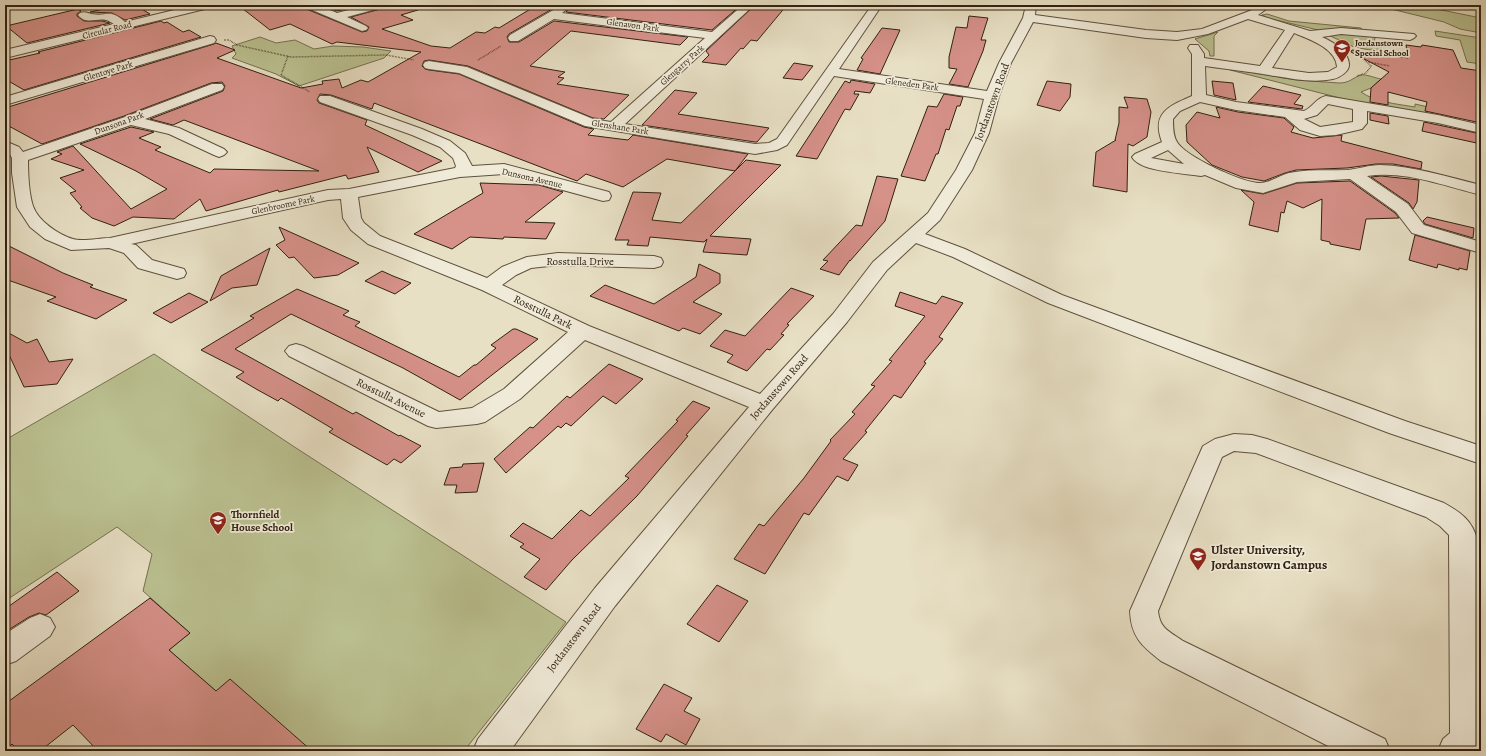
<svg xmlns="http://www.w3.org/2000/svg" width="1486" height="756" viewBox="0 0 1486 756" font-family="Alegreya,serif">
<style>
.green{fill:#bbc191;stroke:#767151}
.building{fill:#d69189;stroke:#312111}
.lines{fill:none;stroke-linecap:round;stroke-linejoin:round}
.minor-casing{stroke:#5f513e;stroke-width:2}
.path{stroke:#312111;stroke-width:1.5;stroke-dasharray:0.5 1;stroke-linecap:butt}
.minor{fill:#f0ebd9;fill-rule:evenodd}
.labels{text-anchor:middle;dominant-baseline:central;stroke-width:3.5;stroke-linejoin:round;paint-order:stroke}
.far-street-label{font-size:9px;fill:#312111;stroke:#f0ebd9}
.far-poi-label{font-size:9px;font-weight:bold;fill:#312111;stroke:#f0ebd9;text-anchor:start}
.street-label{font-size:11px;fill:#312111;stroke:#f0ebd9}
.poi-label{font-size:11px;font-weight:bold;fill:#312111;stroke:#f0ebd9;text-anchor:start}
.near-poi-label{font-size:13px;font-weight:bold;fill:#312111;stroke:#f0ebd9;text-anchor:start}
</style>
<rect width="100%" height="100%" fill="#e8e0c5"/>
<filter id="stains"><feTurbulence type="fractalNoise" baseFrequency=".005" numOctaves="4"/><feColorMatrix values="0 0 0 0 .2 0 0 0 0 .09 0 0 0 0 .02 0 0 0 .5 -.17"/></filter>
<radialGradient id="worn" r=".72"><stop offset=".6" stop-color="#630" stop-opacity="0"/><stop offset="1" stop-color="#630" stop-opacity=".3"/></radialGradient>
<path class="green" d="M1365 5H1417L1481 18V33L1460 29 1444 22 1383 7Z
M1267 14 1289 21 1361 28 1364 31 1337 29 1318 30 1268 18 1262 15Z
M1435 31 1481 38V64L1467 62 1460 40 1436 36Z
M1218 32 1214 36V56H1210L1209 51 1195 39Z
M1333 33 1376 36 1374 41 1382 43 1381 52 1354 47 1326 34Z
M260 37 276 43 295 40 314 49 333 46 363 47 391 51 384 58 299 86 276 74 232 58 236 54 232 46Z
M1231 69 1296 80 1339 83C1350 83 1352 78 1361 75 1366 74 1375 78 1381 79L1371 88 1361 92C1375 102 1397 104 1415 107V104L1459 114 1456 120 1352 101 1230 70Z
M154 354 296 448 566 622 464 751H308L216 691 169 650 190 633 143 591 152 554 117 527 5 601V440Z"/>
<path class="building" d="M121 5H135L150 14 125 20 112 13 90 12Z
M238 5H303L304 8 362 32 367 31 369 27 351 17 384 8 386 5H418V10L401 15 413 20 382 29 431 46 450 48 476 32 485 33 495 27 499 28 537 5H559L509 34 507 37 509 42H519L554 21 688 37 680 45 571 31 530 66 565 72 558 77 564 78 557 84 629 95 604 119 593 118 468 66 429 60 424 61 422 66 425 69 429 70 459 74 584 127 594 129 588 135 628 140 633 135 748 154 735 171 746 160 781 165 710 236 751 239 747 255 703 252 707 239 704 242 650 237 648 246 627 245 629 240H615L633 192 661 193 652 220 681 223 735 171 667 159 623 187 586 174 577 181 374 103 372 109 331 95 320 94 317 100 319 103 367 120 365 125 442 161 418 172 367 147 379 172 348 179 346 175 279 192 278 190 206 211 200 199 174 219 133 217 114 226 92 218 80 208 82 207 70 193 76 191 60 178 84 170 51 159 62 154 57 152 73 146 131 209 167 189 136 171 80 144 131 127 154 132 139 138 161 147 155 150 210 173 214 169 319 171 184 120 173 125 150 119 223 91 225 86 222 82 211 83 124 116 42 144 5 124V108L214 44 216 43 235 50 217 58 301 88 323 84 322 81 339 79 342 88 361 80 368 82 421 52 337 42 332 44 290 24 270 30Z
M322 5H362L337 11Z
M568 5H741L712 30 566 12 569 8Z
M755 5H787L757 41 751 40 743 49 741 48 726 65 702 62 709 55 706 51Z
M78 9 81 11 77 14V16L84 21H102L110 23 27 43 6 26Z
M969 16 988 18 981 40H986L983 51 968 87 949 84 957 69 949 68V57L956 27 967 28Z
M161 21 164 23 167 22 183 32 189 30 201 37 24 90 5 79V61L40 53 38 52Z
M882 28 900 30 880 74 857 70 863 59 861 58Z
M1406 45 1421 47 1422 45 1453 50 1461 68 1481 71V123L1425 111 1427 102 1388 92V105L1370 102 1371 88 1389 72 1351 52 1352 50 1408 58Z
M794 63 813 66 802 80 783 78Z
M851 80 875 84 870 93 855 91 854 94H859L850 110 845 109 817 159 796 156 845 81 850 83Z
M1047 81 1071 84 1070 97 1060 111 1037 105Z
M1212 81 1233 83 1236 100 1214 95Z
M1263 86 1301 95 1294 104 1303 106 1302 109 1248 102Z
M675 90 697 93 678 114 769 128 757 142H755L642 125Z
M944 94 963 97 960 106H957L949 130 946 129 938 154H936L925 181 901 176 928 106 937 107Z
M1124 97 1147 99 1151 112 1147 137 1133 146 1128 144 1127 192 1093 186 1096 152 1116 140H1115L1119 123V107L1128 108Z
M1216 107 1238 112 1284 118 1294 127 1291 132 1313 138 1342 135 1341 141 1422 162 1421 169 1393 164H1376L1347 168 1296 170 1285 173 1264 181 1242 177 1212 165 1187 142 1186 125 1197 112 1220 118Z
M1370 113 1388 116 1389 124 1370 120Z
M1424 122 1481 134V144L1422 131Z
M877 176 898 179 885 221 850 261V260L839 275 820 269 828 261 823 260 856 225 862 226Z
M1381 176 1419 180 1417 202 1413 209 1409 203 1371 177Z
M1350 181 1395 213 1399 218 1366 219 1360 250 1330 244V242L1321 240 1322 199 1303 208 1287 201 1284 213 1281 212 1278 232 1249 225 1254 202 1241 190 1263 194 1297 183Z
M480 183 539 185 563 192 525 222 555 223 546 239 504 237 503 239 470 237 452 249 414 234 483 193Z
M1427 217 1474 228 1473 238 1425 224 1423 221Z
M279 227 359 263 338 275 314 278 294 257 289 258 276 245 285 240Z
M1415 235 1470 251 1467 270 1459 268V270L1438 264 1437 268 1409 260Z
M5 244 63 273 93 285 90 287 127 300 96 319 47 301 56 297 5 279Z
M270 248 257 285 232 288 210 301 221 276Z
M699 264 720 274V283L693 302 722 314 700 334 683 328 679 331 590 296 605 285 654 304 696 277Z
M382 271 393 276 411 283 395 294 365 281Z
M791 288 814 296 787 324 789 325 781 334 784 335 770 350 767 349 747 371 727 362 733 355 710 346 725 330 745 336Z
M297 289 349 311 343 315 360 322 355 326 459 377 474 365H476L496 348 491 345 513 329H516L538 339 460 400 403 368 291 314 235 349 353 414 356 412 399 436 400 435 421 446 401 463 394 459 387 465 329 432 333 429 281 398 278 401 256 389 236 377 244 372 201 350 254 318 250 316Z
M900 292 936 304 942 296 963 303 939 337 943 339 924 362 926 363 901 398 894 395 865 431 867 432 843 459 858 465 848 481 837 476 809 515 804 513 765 574 734 559 759 524 764 526 804 478 831 441 830 440 855 414 852 412 875 386 871 385 892 361 889 360 925 316 895 306Z
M189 293 208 302 171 323 153 313Z
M5 331 27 343 37 339 49 362 73 359 57 384 24 387 5 346Z
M609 364 643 379 616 404 603 396 571 426 566 423 561 428 558 426 506 473 494 459 530 427 533 428 567 396 570 398Z
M693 401 710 408 686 435 688 436 637 496 572 560 546 590 524 577 540 559 520 547 524 544 510 536 523 523 552 539 581 510 590 516 629 478 625 476 678 421 676 420Z
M484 463 477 492 455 493 457 485H444L450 468 462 467 463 464Z
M57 572 79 591 46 615 39 613 29 617 5 632V609Z
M717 585 748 601 719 642 687 624Z
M150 598 190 633 169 650 216 691 230 679 312 751H98L73 725 40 751H19L12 744 5 750V704Z
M664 684 692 698 684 711 700 719 686 745 666 734 661 742 636 729Z"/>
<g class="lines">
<defs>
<path id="minor" d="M195 5H214L213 7 5 58V50L114 24C112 23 108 20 106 20 96 18 86 25 78 15L80 13C85 11 87 13 92 14 107 17 109 8 125 22Z
M304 5H318L337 13 368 5H385L384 7 347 17 366 26 368 28 366 30 362 31 305 7Z
M562 5 567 6 568 8 562 13 712 32 743 5H754L625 124 755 144 769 143 777 139 872 5H882L839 69 987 91 999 63 1023 18 1026 5H1036L1035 15 1146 30 1177 32 1202 29 1260 7 1265 10 1258 15 1310 31 1341 28 1414 34 1416 36 1414 38 1410 40 1341 34 1322 37C1333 42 1348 51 1349 64 1350 71 1339 78 1333 79 1314 83 1294 79 1275 76 1251 72 1228 69 1205 66L1206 95 1236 102 1304 111C1313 107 1316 98 1326 96L1438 115 1481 125V133L1438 123 1367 111V123L1362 129 1336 135 1320 136 1300 130 1285 117 1236 110 1200 102 1180 111 1173 119C1173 126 1173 136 1177 142 1186 157 1243 183 1260 183 1270 183 1280 175 1289 173 1308 169 1328 171 1347 170 1358 169 1369 165 1380 165 1414 166 1448 177 1481 185V195C1445 186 1404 170 1367 176L1408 204 1424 225 1481 242V253L1412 233 1396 212 1350 179 1297 182 1263 193 1236 188 1205 175 1201 176C1184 173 1140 172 1132 157L1135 154 1162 142C1151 113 1169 106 1192 96V54L1188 48 1190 45H1198L1204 54V58L1260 66 1285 30 1248 19 1208 34 1177 40 1146 38 1033 22 1011 63 999 96 989 133 972 170 940 220 925 234 965 249 1062 295 1405 421 1481 446V464L1389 433 1048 303 953 257 916 243 887 270 847 322 772 410 615 606 510 751H473L478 739 595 588 749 407 585 340 520 399 485 422 477 424 436 428 428 426 289 356 285 351 289 346 296 344 303 346 439 412 472 408 504 389 568 332 482 290 368 244 351 230 343 218 341 199 328 200 131 244 136 245 152 260 184 269 186 273 184 277 177 279 138 268 124 253 109 248 71 250 45 239 30 227 17 207 12 173V158L9 153 5 152V141L19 147 23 152 125 117 212 84H222L224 87 222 90 145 119 179 128 224 149 227 152 224 155 219 157 214 155 169 134 131 125 28 160C28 174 29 194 33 206 38 221 59 235 73 239 82 242 100 238 110 238L328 190 349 189 455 168 456 166 453 158 440 147 412 135 320 102 318 99 320 96H330L422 129 450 141 465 153 472 166 504 164 609 192 611 196 609 200 603 201 504 174 460 177 358 197 361 218 364 223 380 236 487 278 502 267 527 257 558 253 654 256 661 258 663 262 661 266 654 268 558 265 531 268 516 275 502 285 589 326 760 394 833 314 873 262 928 213 956 170 975 133 984 99 834 76 787 145 777 150 755 154 585 126 459 73 429 69 425 68 423 65 425 62 429 61 467 67 593 119 611 122 705 38 554 19 518 41H510L508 38 510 35ZM1294 33C1309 39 1336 48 1337 67L1328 72 1309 73 1272 68ZM1328 104 1353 109V122L1320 127 1304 119 1317 115ZM1168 150 1184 164 1151 158Z
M210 36 214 37 216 40 214 43 5 105V97Z
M1234 434 1252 435 1267 439 1444 503C1460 512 1472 520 1477 539L1481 738 1476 751H1438L1443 739 1450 733 1449 535 1440 526 1426 517 1256 453 1234 451 1222 457 1158 611C1160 629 1169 631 1183 641L1385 739 1390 751H1338L1161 661C1142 646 1131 637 1130 611L1203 446 1215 439Z
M40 614 50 618 55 627 50 636 16 661 5 665V634L30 618Z"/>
</defs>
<use href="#minor" class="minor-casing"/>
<path class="path" d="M224 40H229L237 45 291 57 386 55 414 60
M288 56 281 75 310 92
M478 60 501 46
M1368 62 1390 66
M1357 76 1366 73 1371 66 1359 55"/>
<use href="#minor" class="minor"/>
</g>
<defs>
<symbol id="school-pin" viewBox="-11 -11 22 30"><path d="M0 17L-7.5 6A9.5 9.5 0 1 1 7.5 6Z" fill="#8f2418" stroke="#f0ebd9"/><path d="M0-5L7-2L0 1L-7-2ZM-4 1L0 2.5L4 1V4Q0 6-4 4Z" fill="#fff"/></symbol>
<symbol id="university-pin" viewBox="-11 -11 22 30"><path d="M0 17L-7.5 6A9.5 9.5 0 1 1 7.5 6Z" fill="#8f2418" stroke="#f0ebd9"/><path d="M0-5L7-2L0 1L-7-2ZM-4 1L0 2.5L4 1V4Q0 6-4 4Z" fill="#fff"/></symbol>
</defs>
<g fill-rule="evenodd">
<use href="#school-pin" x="1332" y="38" width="20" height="27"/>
<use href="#school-pin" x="208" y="510" width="20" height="27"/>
<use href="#university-pin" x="1188" y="546" width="20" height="27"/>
</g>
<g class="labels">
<g class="far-street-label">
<text transform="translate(633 25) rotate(8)">Glenavon Park</text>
<text transform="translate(107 30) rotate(-14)">Circular Road</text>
<text transform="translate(682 65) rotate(-42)">Glengarry Park</text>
<text transform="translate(108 71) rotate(-17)">Glentoye Park</text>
<text transform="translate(912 84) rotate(8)">Gleneden Park</text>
<text transform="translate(119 123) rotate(-20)">Dunsona Park</text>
<text transform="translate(620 127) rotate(9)">Glenshane Park</text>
<text transform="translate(532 178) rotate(13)">Dunsona Avenue</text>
<text transform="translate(283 205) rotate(-12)">Glenbroome Park</text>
</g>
<g class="far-poi-label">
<text x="1355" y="43">Jordanstown<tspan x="1355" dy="10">Special School</tspan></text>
</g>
<g class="street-label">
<text transform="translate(992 102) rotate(-70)">Jordanstown Road</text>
<text x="580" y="261">Rosstulla Drive</text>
<text transform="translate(543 312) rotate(26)">Rosstulla Park</text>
<text transform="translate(779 387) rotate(-49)">Jordanstown Road</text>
<text transform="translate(391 398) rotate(26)">Rosstulla Avenue</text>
<text transform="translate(574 638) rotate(-53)">Jordanstown Road</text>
</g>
<g class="poi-label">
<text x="231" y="514">Thornfield<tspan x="231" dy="13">House School</tspan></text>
</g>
<g class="near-poi-label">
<text x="1211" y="549">Ulster University,<tspan x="1211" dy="15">Jordanstown Campus</tspan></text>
</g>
</g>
<rect width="1486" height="756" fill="none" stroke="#e8e0c5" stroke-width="20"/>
<rect x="6" y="6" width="1474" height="744" fill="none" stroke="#312111" stroke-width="2"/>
<rect x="10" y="10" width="1466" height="736" fill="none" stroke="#312111"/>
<rect width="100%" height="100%" filter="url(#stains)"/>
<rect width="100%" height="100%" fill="url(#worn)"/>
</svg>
